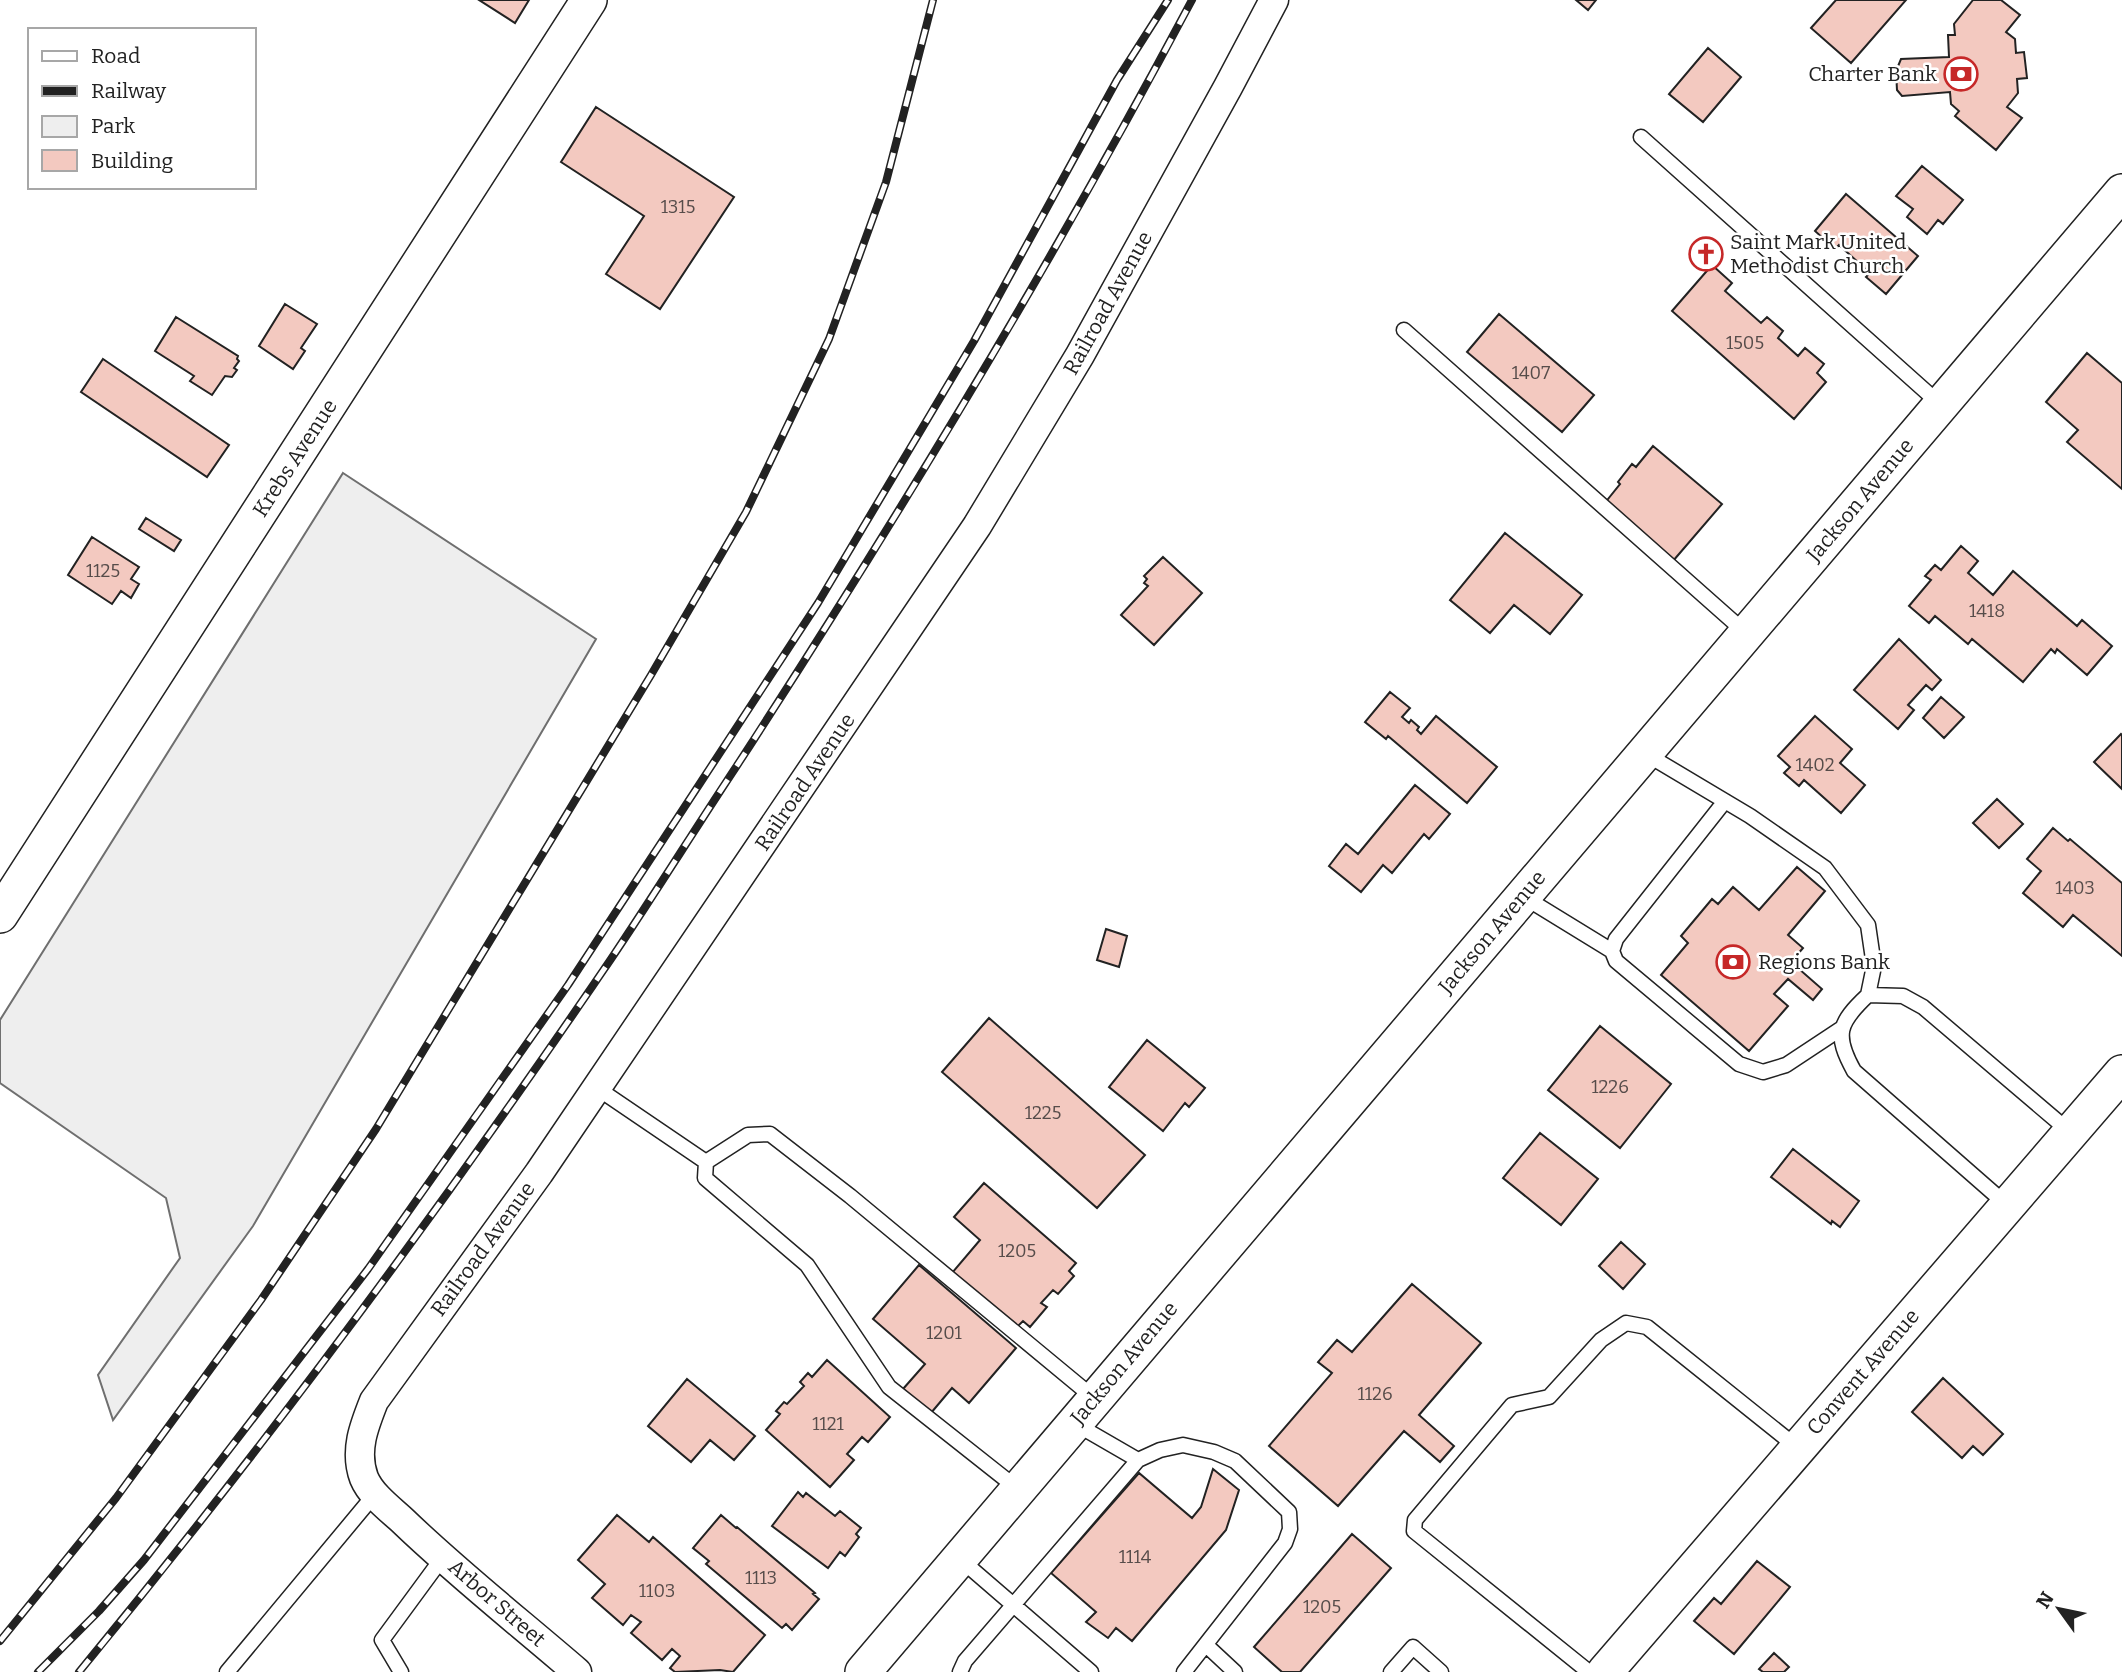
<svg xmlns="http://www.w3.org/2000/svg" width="2122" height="1672" viewBox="0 0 2122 1672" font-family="Bitter,serif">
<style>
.green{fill:#eee;stroke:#6f6f6f;stroke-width:2}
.building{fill:#f3c9c0;stroke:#222;stroke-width:2}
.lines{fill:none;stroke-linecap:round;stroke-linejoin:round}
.service-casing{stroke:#222;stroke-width:17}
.minor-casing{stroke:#222;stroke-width:31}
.tertiary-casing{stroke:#222;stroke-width:38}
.service{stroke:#fff;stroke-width:14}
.minor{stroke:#fff;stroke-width:28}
.tertiary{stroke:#fff;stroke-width:35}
.rail-casing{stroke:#222;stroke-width:8}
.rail{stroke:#fff;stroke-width:5;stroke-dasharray:16;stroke-linecap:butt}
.labels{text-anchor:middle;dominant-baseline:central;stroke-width:5;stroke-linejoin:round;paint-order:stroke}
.number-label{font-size:18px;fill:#564c4a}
.poi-label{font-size:21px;fill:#222;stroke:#fff;text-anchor:start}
.street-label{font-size:21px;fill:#222;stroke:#fff}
</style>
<rect width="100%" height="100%" fill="#fff"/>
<path class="green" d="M343 473 596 639 253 1226 113 1420 98 1375 180 1258 166 1198 0 1083V1020Z"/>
<path class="building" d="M479 0H529L515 23Z
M1576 0H1596L1588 10Z
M1836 0H1906L1851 63 1811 28Z
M1973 0H2001L2020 15 2006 32 2015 39 2016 53 2024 52 2027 78 2017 79 2018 93 2007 107 2022 118 1996 150 1955 116 1959 111 1951 104 1950 92 1902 96 1897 90 1896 71 1901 59 1949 57 1948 35H1955L1954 24Z
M1708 48 1741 77 1703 122 1669 94Z
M596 107 734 197 660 309 606 274 644 216 561 162Z
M1922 166 1963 200 1943 224 1938 220 1927 234 1907 217 1913 209 1896 196Z
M1846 194 1918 256 1886 294 1866 277 1870 273 1839 245 1835 249 1815 231Z
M1712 265 1732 283 1725 291 1761 323 1767 317 1783 331 1778 338 1798 356 1805 348 1824 364 1817 373 1826 382 1794 419 1672 311Z
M285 304 317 324 301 348 305 351 293 369 259 346Z
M1499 314 1594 395 1562 432 1467 352Z
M176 317 238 356 237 359 239 361 234 368 237 370 232 377 225 376 212 395 190 381 194 376 155 351Z
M2087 353 2122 383V489L2067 442 2078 430 2046 402Z
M103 359 229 445 207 477 81 392Z
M1653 446 1722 504 1673 561 1604 504 1620 484 1618 482 1632 464 1636 467Z
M146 518 181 540 174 551 139 529Z
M1505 533 1582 595 1550 634 1514 605 1490 633 1450 600Z
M92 537 139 567 131 579 139 584 131 598 121 591 112 604 68 575Z
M1961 546 1978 561 1968 573 1993 595 2013 571 2077 626 2082 620 2112 646 2087 675 2057 649 2055 653 2051 649 2023 682 1972 639 1968 644 1935 616 1929 623 1909 606 1931 580 1925 576 1935 565 1941 570Z
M1163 557 1202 593 1154 645 1121 615 1148 586 1144 583 1147 579 1144 576Z
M1899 639 1941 680 1932 690 1926 685 1908 705 1914 710 1898 729 1854 690Z
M1390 692 1410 708 1402 717 1409 723 1411 720 1419 727 1417 730 1421 734 1436 716 1497 767 1467 803 1388 736 1386 739 1365 722Z
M1941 697 1964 717 1944 738 1923 718Z
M1815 716 1852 749 1840 763 1865 785 1841 813 1804 780 1799 786 1784 773 1790 767 1778 756Z
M2121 734 2122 735V789L2094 762Z
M1415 785 1450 814 1429 839 1424 834 1392 873 1383 865 1361 892 1329 866 1346 844 1358 854Z
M1997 799 2023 824 1999 848 1973 823Z
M2053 828 2068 841 2070 839 2122 883V956L2073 915 2063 927 2023 893 2041 871 2027 859Z
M1797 867 1825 891 1788 935 1803 948 1791 962 1822 989 1813 1000 1788 979 1774 994 1788 1006 1749 1051 1661 975 1688 943 1681 936 1712 899 1718 904 1733 887 1759 910Z
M1106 929 1127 936 1119 967 1097 960Z
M989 1018 1145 1155 1097 1208 942 1072Z
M1600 1026 1671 1084 1620 1148 1548 1090Z
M1147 1040 1205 1088 1189 1107 1185 1103 1163 1131 1109 1087Z
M1540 1133 1598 1179 1561 1225 1503 1178Z
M1793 1149 1859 1201 1840 1227 1832 1221 1831 1224 1771 1177Z
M984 1183 1076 1263 1069 1271 1074 1276 1058 1294 1053 1290 1041 1303 1047 1307 1030 1327 1023 1321 1016 1328 952 1273 980 1240 954 1217Z
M1621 1242 1645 1264 1623 1289 1599 1266Z
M919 1265 1016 1348 969 1403 952 1388 931 1413 903 1389 925 1364 873 1319Z
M1412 1284 1481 1343 1419 1415 1454 1446 1440 1462 1404 1431 1338 1506 1269 1446 1332 1373 1318 1362 1337 1340 1352 1352Z
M827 1360 890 1417 868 1442 862 1437 847 1454 854 1460 830 1487 766 1430 780 1414 776 1411 784 1402 787 1404 804 1386 800 1382 808 1373 812 1377Z
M1943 1378 2003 1434 1983 1455 1973 1446 1962 1458 1912 1412Z
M687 1379 755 1436 734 1460 710 1440 691 1462 648 1426Z
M1213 1469 1239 1490 1226 1530 1132 1641 1116 1628 1108 1638 1086 1622 1096 1612 1051 1573 1139 1473 1192 1518 1201 1507Z
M798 1492 803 1497 806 1493 835 1516 840 1511 861 1528 856 1534 859 1537 845 1556 840 1552 828 1568 772 1526Z
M617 1515 649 1542 653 1537 765 1635 733 1672 720 1670 675 1672 670 1668 680 1656 672 1649 662 1660 631 1633 641 1622 631 1615 623 1625 592 1598 605 1584 578 1560Z
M721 1515 736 1528 737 1527 815 1593 813 1594 819 1599 792 1630 786 1624 782 1628 706 1564 709 1561 693 1548Z
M1352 1534 1391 1568 1300 1672H1282L1254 1647Z
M1757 1561 1790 1587 1734 1654 1694 1621 1714 1598 1721 1604Z
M1774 1653 1789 1667 1784 1672H1763L1759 1669Z"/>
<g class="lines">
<defs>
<path id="service" d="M1641 137 1941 405
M1404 330 1746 633
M1646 754 1750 816 1825 868 1868 925 1874 966 1868 995
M1725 801 1616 939 1612 951 1616 961 1739 1064 1763 1072 1786 1065 1842 1028
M1524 897 1612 951
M597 1088 706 1162
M2007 1205 1854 1071C1834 1035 1838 1023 1868 995L1903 996 1923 1007 2070 1132
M1074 1423 1138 1460 1160 1450 1183 1445 1214 1452 1235 1461 1289 1512 1290 1529 1285 1543 1184 1672
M1018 1489 889 1387 807 1265 705 1178 706 1162 748 1135 770 1134 850 1196 1094 1398
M960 1559 1091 1672
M1206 1645 1235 1672
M227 1672 375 1494
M401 1672 382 1640 443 1557
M960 1672 965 1661 1138 1460
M1391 1672 1413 1647 1441 1672
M1589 1672 1414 1531 1415 1520 1512 1405 1549 1397 1601 1340 1626 1323 1647 1327 1798 1448"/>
<path id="minor" d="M577 1672C519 1622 458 1574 403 1521 390 1509 371 1495 364 1478 354 1451 364 1426 374 1401L539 1173 977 526 1080 355 1228 87 1274 0"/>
<path id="tertiary" d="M0 915 589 0
M863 1672 2122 192
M1605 1672 2122 1073"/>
</defs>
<use href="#service" class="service-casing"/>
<use href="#minor" class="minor-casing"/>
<use href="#tertiary" class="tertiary-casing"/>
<use href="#service" class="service"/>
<use href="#minor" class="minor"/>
<use href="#tertiary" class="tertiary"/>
<defs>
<path id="rail" d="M0 1641 116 1498 261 1300 376 1129 651 675 746 512 829 339 886 182 933 0
M38 1672 99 1611 144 1560 368 1269 568 985 818 603 974 341 1117 80 1168 0
M79 1672C267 1444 445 1203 611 959 654 895 695 829 738 764 899 516 1053 262 1192 0"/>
</defs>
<use href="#rail" class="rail-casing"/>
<use href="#rail" class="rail"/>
</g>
<defs>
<symbol id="bank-ring" viewBox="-11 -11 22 22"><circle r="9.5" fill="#fff" stroke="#c62828" stroke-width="1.5"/><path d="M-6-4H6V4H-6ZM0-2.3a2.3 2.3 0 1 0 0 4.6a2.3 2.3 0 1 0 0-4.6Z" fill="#c62828"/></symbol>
<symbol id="church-ring" viewBox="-11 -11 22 22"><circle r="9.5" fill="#fff" stroke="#c62828" stroke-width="1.5"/><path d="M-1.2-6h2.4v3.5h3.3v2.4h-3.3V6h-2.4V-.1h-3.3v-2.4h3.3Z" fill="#c62828"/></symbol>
</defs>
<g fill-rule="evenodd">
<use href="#bank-ring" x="1942" y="55" width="38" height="38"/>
<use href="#church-ring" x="1687" y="235" width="38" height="38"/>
<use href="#bank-ring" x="1714" y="943" width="38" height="38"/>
</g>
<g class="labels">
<g class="number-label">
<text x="678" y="207">1315</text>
<text x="1745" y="343">1505</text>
<text x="1531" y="373">1407</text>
<text x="103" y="571">1125</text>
<text x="1987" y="611">1418</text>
<text x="1815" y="765">1402</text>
<text x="2075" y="888">1403</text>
<text x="1610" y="1087">1226</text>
<text x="1043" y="1113">1225</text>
<text x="1017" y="1251">1205</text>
<text x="944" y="1333">1201</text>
<text x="1375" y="1394">1126</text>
<text x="828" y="1424">1121</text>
<text x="1135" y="1557">1114</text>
<text x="761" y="1578">1113</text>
<text x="657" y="1591">1103</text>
<text x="1322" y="1607">1205</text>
</g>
<g class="poi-label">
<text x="1937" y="74" text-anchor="end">Charter Bank</text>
<text x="1730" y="242">Saint Mark United<tspan x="1730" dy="24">Methodist Church</tspan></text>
<text x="1758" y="962">Regions Bank</text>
</g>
<g class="street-label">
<text transform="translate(1108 303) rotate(-61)">Railroad Avenue</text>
<text transform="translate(295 458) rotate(-57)">Krebs Avenue</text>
<text transform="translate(1860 500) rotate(-50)">Jackson Avenue</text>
<text transform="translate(805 782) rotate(-56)">Railroad Avenue</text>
<text transform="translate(1492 932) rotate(-50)">Jackson Avenue</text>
<text transform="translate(483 1249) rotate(-54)">Railroad Avenue</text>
<text transform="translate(1124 1363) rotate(-50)">Jackson Avenue</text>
<text transform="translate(1863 1372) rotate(-49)">Convent Avenue</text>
<text transform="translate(497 1603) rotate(41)">Arbor Street</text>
</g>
</g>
<rect x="28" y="28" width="228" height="161" fill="#ffffff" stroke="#a7a7a7" stroke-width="2"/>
<rect x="42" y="51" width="35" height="10" fill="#ffffff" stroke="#a7a7a7" stroke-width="2"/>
<text x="91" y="63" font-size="21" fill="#222222">Road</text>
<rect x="42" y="86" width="35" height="10" fill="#222222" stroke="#a7a7a7" stroke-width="2"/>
<text x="91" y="98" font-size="21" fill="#222222">Railway</text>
<rect x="42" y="116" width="35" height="21" fill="#eeeeee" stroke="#a7a7a7" stroke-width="2"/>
<text x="91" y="133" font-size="21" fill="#222222">Park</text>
<rect x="42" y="150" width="35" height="21" fill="#f3c9c0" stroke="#a7a7a7" stroke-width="2"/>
<text x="91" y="168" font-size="21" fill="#222222">Building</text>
<g transform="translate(2059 1609) rotate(303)" stroke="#ffffff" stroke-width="5" paint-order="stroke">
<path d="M0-5L12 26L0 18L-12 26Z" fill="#222222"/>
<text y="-10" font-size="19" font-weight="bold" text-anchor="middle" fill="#222222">N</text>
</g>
</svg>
